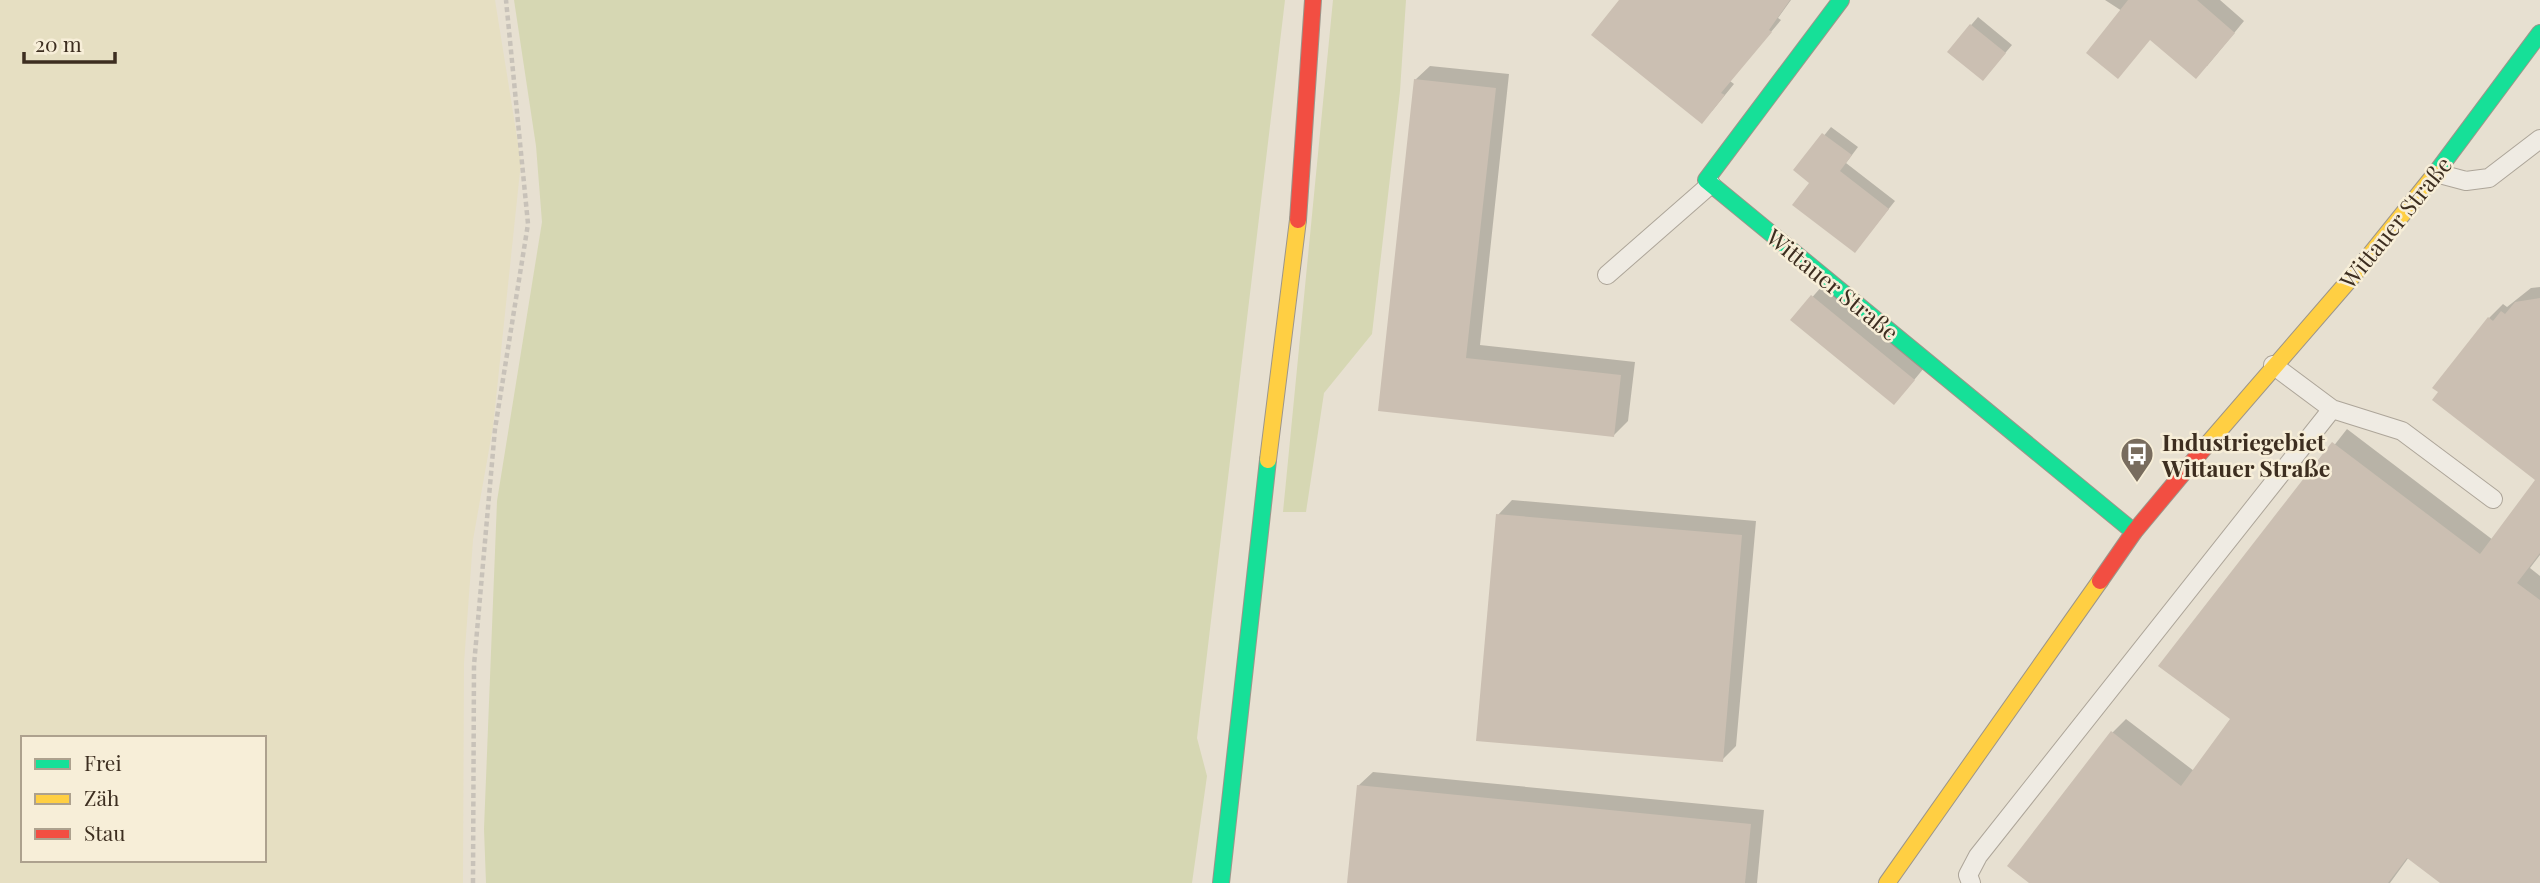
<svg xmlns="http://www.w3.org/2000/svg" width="2540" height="883" viewBox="0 0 2540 883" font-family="'Playfair Display',serif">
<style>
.farmland{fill:#e6dfc2;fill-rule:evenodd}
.green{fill:#d6d7b3}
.shadow{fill:#0003}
.building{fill:#cbbfb2}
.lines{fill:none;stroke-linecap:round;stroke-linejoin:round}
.lane-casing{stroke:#ada599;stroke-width:20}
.fast-casing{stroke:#9c958a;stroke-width:18}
.slow-casing{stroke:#9c958a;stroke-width:18}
.jam-casing{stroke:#9c958a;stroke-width:18}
.path{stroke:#c8c2b9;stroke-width:4.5;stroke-dasharray:5 3.5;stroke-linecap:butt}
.lane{stroke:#efebe3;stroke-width:18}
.fast{stroke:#16e098;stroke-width:16}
.slow{stroke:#ffcf43;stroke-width:16}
.jam{stroke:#f24e42;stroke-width:16}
.labels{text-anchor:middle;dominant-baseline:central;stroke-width:5;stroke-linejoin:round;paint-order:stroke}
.street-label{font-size:23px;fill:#3d2e20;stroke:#f7eed8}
.poi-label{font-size:23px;font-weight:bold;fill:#3d2e20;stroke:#f7eed8;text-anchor:start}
</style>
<rect width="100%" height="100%" fill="#e7e0d1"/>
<path class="farmland" d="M0 0H495L521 162 493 427 473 540 464 663 463 883H0ZM23 738H264V860H23Z"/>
<path class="green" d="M514 0H1285L1197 738 1207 776 1192 883H486L484 829 497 501 542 222 536 146Z
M1333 0H1406L1400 91 1372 334 1324 393 1306 512H1283Z"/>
<path class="shadow" d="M1621 0H1791L1778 18 1781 20 1730 81 1734 84 1712 111Z
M2105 0H2220L2244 21 2207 66Z
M1978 17 2012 45 1990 71 1949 51Z
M1430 66 1509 74 1480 345 1635 362 1628 421 1614 435 1380 410 1415 80Z
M1831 127 1858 147 1846 163 1895 201 1855 251 1812 182 1796 170Z
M1823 285 1924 368 1905 391 1793 319Z
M2540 287V555L2530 568 2540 576V883H2443L2409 857 2390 883H2031L2112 733 2126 719 2194 771 2232 719 2161 666 2347 429 2493 540 2538 480 2489 318 2503 304 2507 307 2531 288Z
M1512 500 1756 521 1736 746 1722 760 1498 515Z
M1373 772 1764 810 1757 883H1349L1358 786Z"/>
<path class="building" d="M1619 0H1790L1769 30 1772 32 1721 93 1725 95 1702 124 1591 35Z
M2128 0H2197L2235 33 2196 79 2150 40 2118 79 2086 53Z
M1970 24 2006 53 1983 81 1947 52Z
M1414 79 1496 88 1466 358 1621 375 1614 437 1378 411Z
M1822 133 1852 155 1840 171 1889 209 1855 253 1792 205 1809 183 1793 170Z
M1811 295 1915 380 1894 405 1790 320Z
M2540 298V553L2517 583 2540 600V883H2440L2407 858 2388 883H2029L2007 866 2111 731 2181 786 2230 719 2158 666 2332 442 2480 554 2535 480 2432 400 2438 392 2432 388 2488 317 2493 321 2501 311 2505 314 2515 302Z
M1496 514 1742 535 1723 762 1476 741Z
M1357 785 1751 824 1745 883H1347Z"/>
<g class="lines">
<defs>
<path id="lane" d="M2436 173 2466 181 2489 178 2540 139
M1607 275 1711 184
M2273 365 2332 409
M1971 883 1968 875 1978 856 2332 409 2402 431 2493 499"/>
<path id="fast" d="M1841 0 1706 180 2134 532
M2435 174 2540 33
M1221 883 1268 460"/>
<path id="slow" d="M2205 447 2352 277 2435 174
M1268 460 1298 220
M1887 883 2100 581"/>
<path id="jam" d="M1298 220 1313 0
M2100 581 2134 532 2205 447"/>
</defs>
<use href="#lane" class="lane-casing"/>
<use href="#fast" class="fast-casing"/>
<use href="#slow" class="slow-casing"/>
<use href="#jam" class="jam-casing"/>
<path class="path" d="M473 883 474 665 495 429 528 224 506 0"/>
<use href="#lane" class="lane"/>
<use href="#fast" class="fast"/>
<use href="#slow" class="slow"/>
<use href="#jam" class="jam"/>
</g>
<defs>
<symbol id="bus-pin" viewBox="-11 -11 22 30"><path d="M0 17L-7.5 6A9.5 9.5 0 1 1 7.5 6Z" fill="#786c5e" stroke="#f7eed8"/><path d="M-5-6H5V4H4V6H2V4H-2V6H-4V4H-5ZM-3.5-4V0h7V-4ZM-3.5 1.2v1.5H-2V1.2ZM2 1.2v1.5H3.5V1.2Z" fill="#fff"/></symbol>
</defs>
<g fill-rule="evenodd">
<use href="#bus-pin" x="2118" y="435" width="38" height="52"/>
</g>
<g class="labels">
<g class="street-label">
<text transform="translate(2395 222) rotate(-51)">Wittauer Straße</text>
<text transform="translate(1833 284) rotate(39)">Wittauer Straße</text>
</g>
<g class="poi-label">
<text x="2162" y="441">Industriegebiet<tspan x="2162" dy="26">Wittauer Straße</tspan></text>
</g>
</g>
<rect x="21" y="736" width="245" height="126" fill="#f7eed8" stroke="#ada18e" stroke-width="2"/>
<rect x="35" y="759" width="35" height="10" fill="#16e098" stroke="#ada18e" stroke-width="2"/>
<text x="84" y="771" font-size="21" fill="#3d2e20">Frei</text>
<rect x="35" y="794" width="35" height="10" fill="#ffcf43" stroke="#ada18e" stroke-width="2"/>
<text x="84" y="806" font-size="21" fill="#3d2e20">Zäh</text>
<rect x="35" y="829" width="35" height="10" fill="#f24e42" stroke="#ada18e" stroke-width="2"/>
<text x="84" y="841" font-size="21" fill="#3d2e20">Stau</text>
<path d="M24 52v10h91v-10" fill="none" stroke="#3d2e20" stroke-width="3.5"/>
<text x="35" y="52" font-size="21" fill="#3d2e20" stroke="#f7eed8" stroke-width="5" paint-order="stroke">20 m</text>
</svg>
